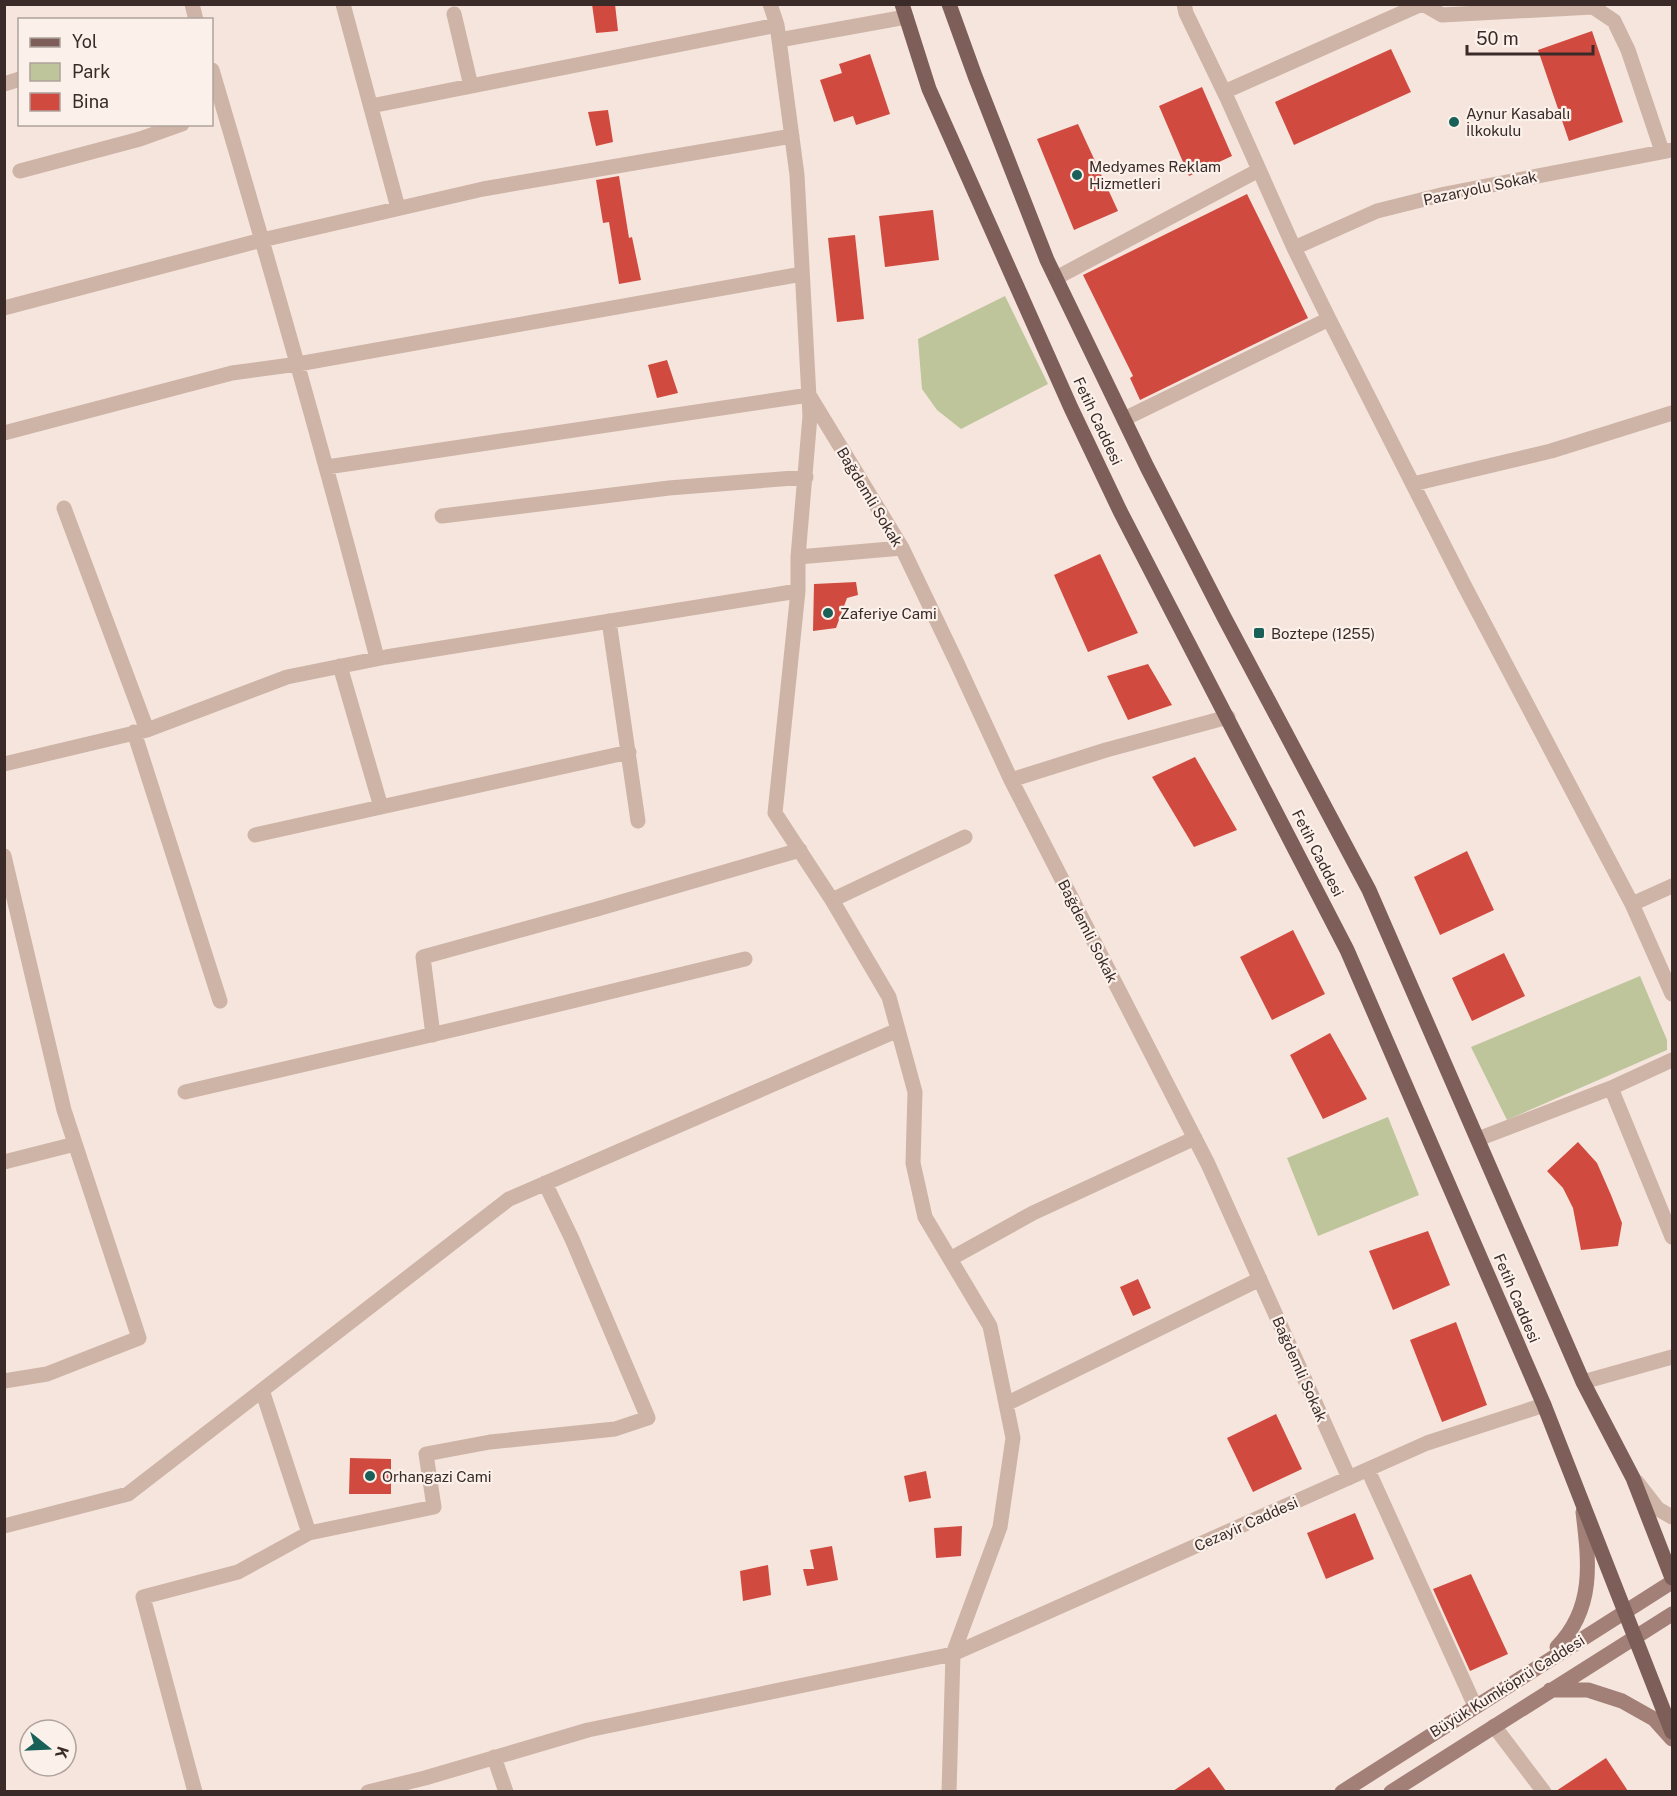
<svg xmlns="http://www.w3.org/2000/svg" width="1677" height="1796" viewBox="0 0 1677 1796" font-family="'Public Sans',sans-serif">
<style>
.green{fill:#bec59b}
.building{fill:#d14a3f}
.lines{fill:none;stroke-linecap:round;stroke-linejoin:round}
.minor{stroke:#ceb3a7;stroke-width:15}
.tertiary{stroke:#ceb3a7;stroke-width:15}
.secondary{stroke:#a28078;stroke-width:15}
.primary{stroke:#7d5e58;stroke-width:15}
.poi-dot{fill:#196059;stroke:#fbf1ea;stroke-width:2}
.labels{text-anchor:middle;dominant-baseline:central;stroke-width:4.5;stroke-linejoin:round;paint-order:stroke}
.poi-label{font-size:15px;fill:#3a2b28;stroke:#fbf1ea;text-anchor:start}
.street-label{font-size:15px;fill:#3a2b28;stroke:#fbf1ea}
</style>
<rect width="100%" height="100%" fill="#f5e5dd"/>
<path class="green" d="M1005 296 1048 384 961 429 937 410 922 389 918 339Z
M1640 976 1667 1040V1050L1507 1120 1471 1047Z
M1388 1117 1419 1195 1318 1236 1287 1158Z"/>
<path class="building" d="M592 4H615L618 31 596 33Z
M1592 31 1623 122 1569 141 1538 50Z
M1391 49 1411 92 1294 145 1275 102Z
M870 54 890 114 856 125 853 116 834 122 820 80 842 73 839 64Z
M1202 87 1232 156 1189 176 1159 106Z
M608 110 613 142 596 146 588 112Z
M1078 124 1118 211 1074 230 1037 139Z
M619 176 629 238 632 237 641 280 619 284 609 222 603 223 596 180Z
M1247 194 1308 318 1140 400 1130 378 1133 376 1083 275Z
M933 210 939 260 885 267 879 216Z
M855 235 864 319 837 322 828 238Z
M667 360 678 393 657 398 648 365Z
M1100 554 1138 633 1088 652 1054 575Z
M856 582 858 595 847 598 836 628 813 631 814 584Z
M1148 664 1172 705 1128 720 1107 676Z
M1195 757 1237 830 1194 847 1152 777Z
M1467 851 1494 910 1440 935 1414 877Z
M1293 930 1325 994 1272 1020 1240 957Z
M1504 953 1525 996 1472 1021 1452 978Z
M1330 1033 1367 1099 1323 1119 1290 1055Z
M1578 1142 1597 1163 1611 1195 1622 1223 1618 1246 1581 1250 1573 1208 1563 1188 1547 1171Z
M1428 1231 1450 1285 1393 1310 1369 1251Z
M1138 1279 1151 1308 1133 1316 1120 1287Z
M1456 1322 1487 1405 1442 1422 1410 1340Z
M1276 1414 1302 1469 1253 1492 1227 1438Z
M350 1458 391 1459V1494H349Z
M926 1471 931 1498 909 1502 904 1476Z
M1355 1513 1374 1559 1326 1579 1307 1533Z
M962 1526 961 1556 936 1558 934 1528Z
M832 1546 838 1580 807 1586 803 1569H814L810 1550Z
M768 1565 771 1595 743 1601 740 1571Z
M1471 1574 1508 1654 1470 1671 1433 1589Z
M1606 1758 1628 1791H1556Z
M1209 1767 1226 1791H1173Z"/>
<g class="lines">
<path class="minor" d="M192 4 196 20
M343 4 398 208
M770 4 777 25 797 175 810 416 798 557V591L775 813 832 900 889 997 915 1092 913 1163 925 1217 990 1326 1013 1438 1000 1527 953 1654 949 1792
M1184 4 1186 13 1227 98 1294 248 1329 319 1464 585 1632 904 1672 994
M1423 4 1442 15 1593 7 1614 21 1628 50 1662 151
M454 14 471 86
M779 40 906 17
M212 70C270 265 326 461 377 658
M4 84 20 79
M1224 92 1422 4
M371 106 777 25
M20 171 140 139 182 124
M1294 248 1377 211 1445 194 1672 150
M1056 278 1259 170
M4 308 262 240 483 189 792 136
M1124 419 1329 319
M4 433 232 373 298 364 802 274
M327 467 809 395 902 548 957 663 1011 780 1208 1164 1349 1478
M1413 484 1551 451 1672 413
M64 508 147 730
M442 516 669 488 806 477
M798 557 902 548
M609 621 638 821
M340 666 381 807
M134 732 220 1001
M4 764 147 730 287 677 386 657 798 591
M1011 780 1106 750 1228 717
M255 835 629 752
M4 856 64 1110 139 1338 47 1374 4 1381
M832 900 965 837
M1632 904 1672 886
M433 1035 423 957 597 909 800 850
M1611 1088 1672 1237
M185 1092 465 1027 745 959
M1478 1139 1611 1088 1672 1060
M4 1162 75 1144
M950 1259 1033 1213 1195 1138
M1583 1382 1672 1357
M1006 1404 1260 1279
M1368 1470 1475 1706
M4 1526 128 1494 509 1199 898 1030
M309 1533 434 1507 426 1454 490 1442 615 1429 648 1418 572 1239 545 1183
M1494 1726 1544 1792
M494 1757 506 1792
M195 1792 143 1597 238 1572 309 1533 262 1390
M368 1792 425 1778 588 1730 953 1654 1427 1443 1544 1405"/>
<path class="tertiary" d="M1637 1482 1658 1509 1672 1517"/>
<path class="secondary" d="M1557 1647C1595 1608 1589 1562 1583 1512
M1550 1690H1588L1622 1701 1654 1719 1672 1739
M1342 1792 1672 1582
M1391 1792 1672 1614"/>
<path class="primary" d="M902 4 929 89 1071 408 1120 511 1347 950 1544 1405 1672 1732
M949 4 975 76 1047 260 1147 467 1224 617 1369 890 1583 1382 1633 1478 1672 1578"/>
</g>
<g class="poi-dot">
<circle cx="1454" cy="122" r="6"/>
<circle cx="1077" cy="175" r="6"/>
<circle cx="828" cy="613" r="6"/>
<rect x="1253" y="627" width="12" height="12" rx="3"/>
<circle cx="370" cy="1476" r="6"/>
</g>
<g class="labels">
<g class="poi-label">
<text x="1466" y="113">Aynur Kasabalı<tspan x="1466" dy="17">İlkokulu</tspan></text>
<text x="1089" y="166">Medyames Reklam<tspan x="1089" dy="17">Hizmetleri</tspan></text>
<text x="840" y="613">Zaferiye Cami</text>
<text x="1271" y="633">Boztepe (1255)</text>
<text x="382" y="1476">Orhangazi Cami</text>
</g>
<g class="street-label">
<text transform="translate(1480 188) rotate(-12)">Pazaryolu Sokak</text>
<text transform="translate(1098 421) rotate(65)">Fetih Caddesi</text>
<text transform="translate(870 497) rotate(59)">Bağdemli Sokak</text>
<text transform="translate(1318 853) rotate(63)">Fetih Caddesi</text>
<text transform="translate(1088 931) rotate(63)">Bağdemli Sokak</text>
<text transform="translate(1517 1298) rotate(67)">Fetih Caddesi</text>
<text transform="translate(1300 1369) rotate(66)">Bağdemli Sokak</text>
<text transform="translate(1246 1524) rotate(-24)">Cezayir Caddesi</text>
<text transform="translate(1507 1686) rotate(-32)">Büyük Kumköprü Caddesi</text>
</g>
</g>
<rect width="1677" height="1796" fill="none" stroke="#3a2b28" stroke-width="12"/>
<rect x="18" y="18" width="195" height="108" fill="#fbf1ea" stroke="#aea29c" stroke-width="1.5"/>
<rect x="30" y="38" width="30" height="9" fill="#7d5e58" stroke="#aea29c" stroke-width="1.5"/>
<text x="72" y="48" font-size="18" fill="#3a2b28">Yol</text>
<rect x="30" y="63" width="30" height="18" fill="#bec59b" stroke="#aea29c" stroke-width="1.5"/>
<text x="72" y="78" font-size="18" fill="#3a2b28">Park</text>
<rect x="30" y="93" width="30" height="18" fill="#d14a3f" stroke="#aea29c" stroke-width="1.5"/>
<text x="72" y="108" font-size="18" fill="#3a2b28">Bina</text>
<g transform="translate(48 1748) rotate(108)"><circle r="28" fill="#fbf1ea" stroke="#aea29c" stroke-width="1.5"/>
<path d="M0-4.5L10 22L0 15L-10 22Z" fill="#196059"/>
<text y="-9" font-size="16" font-weight="bold" text-anchor="middle" fill="#3a2b28">K</text>
</g>
<path d="M1467 45v9h126v-9" fill="none" stroke="#3a2b28" stroke-width="3"/>
<text x="1476" y="45" font-size="18" fill="#3a2b28" stroke="#fbf1ea" stroke-width="4.5" paint-order="stroke">50 m</text>
</svg>
